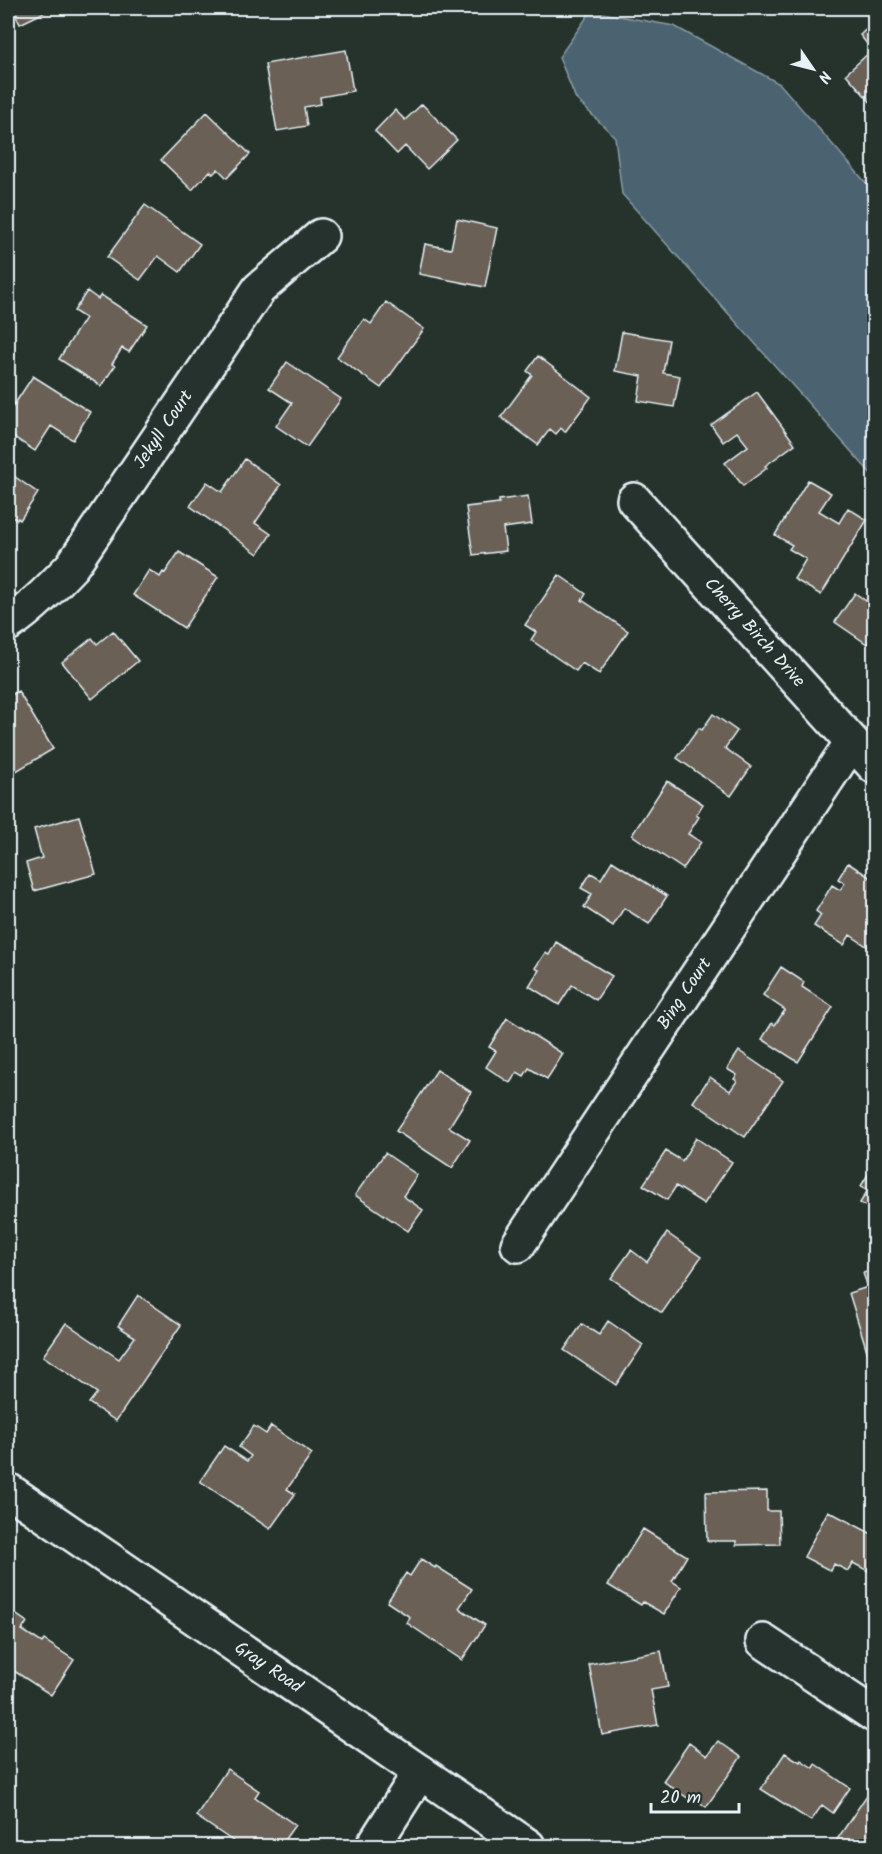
<svg xmlns="http://www.w3.org/2000/svg" width="882" height="1854" viewBox="0 0 882 1854" font-family="Kalam,sans-serif">
<style>
.water{fill:#4b636f;stroke:#8a9ca6;stroke-width:1.5}
.building{fill:#6a6054;stroke:#e8f1f8;stroke-width:1.5}
.lines{fill:none;stroke-linecap:round;stroke-linejoin:round}
.minor-casing{stroke:#e8f1f8;stroke-width:38}
.tertiary-casing{stroke:#e8f1f8;stroke-width:38}
.minor{stroke:#26332d;stroke-width:33}
.tertiary{stroke:#26332d;stroke-width:33}
.labels{text-anchor:middle;dominant-baseline:central;stroke-width:4.5;stroke-linejoin:round;paint-order:stroke}
.street-label{font-size:18px;fill:#e8f1f8;stroke:#26332d}
</style>
<rect width="100%" height="100%" fill="#26332d"/>
<filter id="ink" filterUnits="userSpaceOnUse"><feTurbulence type="fractalNoise" baseFrequency=".0167" numOctaves="2"/><feDisplacementMap in="SourceGraphic" scale="12" xChannelSelector="R" yChannelSelector="G"/><feConvolveMatrix kernelMatrix="1 2 1 2 8 2 1 2 1" color-interpolation-filters="sRGB"/></filter>
<g filter="url(#ink)">
<path class="water" d="M591 11 674 26 780 84 874 192V477L622 194 615 137 576 99 559 57Z"/>
<path class="building" d="M12 8H53L20 24Z
M874 22V106L846 74 872 50 860 35Z
M346 50 353 91 320 97 321 104 304 107 307 126 277 131 265 64Z
M422 104 457 140 427 169 405 146 397 154 375 131 395 110 405 120Z
M207 112 250 154 227 178 218 169 213 174 210 171 192 190 161 160Z
M145 205 200 244 180 272 158 256 140 280 107 257Z
M457 219 497 228 485 287 419 274 425 244 451 249Z
M87 291 98 299 101 295 147 325 129 352 122 348 112 364 115 366 101 386 59 359 85 318 74 311Z
M386 302 424 329 381 388 337 357 364 319 371 324Z
M622 332 669 340 663 373 680 376 674 407 638 401 642 376 615 371Z
M538 356 591 397 565 432 561 428 556 434 550 429 538 445 501 417 532 375 527 371Z
M287 362 341 399 307 447 276 426 292 403 269 388Z
M33 376 90 412 73 440 51 426 35 451 8 433V414Z
M757 392 795 444 765 466 767 468 743 486 725 463 748 446 737 432 723 442 711 425Z
M245 459 281 485 255 523 271 534 258 554 190 506 207 482 222 492Z
M8 472 38 493 20 520 18 518 17 520 8 515Z
M808 480 831 493 819 511 839 523 848 508 867 520 821 595 794 579 806 559 789 549 792 545 775 535Z
M528 496 532 524 503 528 506 551 473 555 466 507 499 503V500Z
M179 552 218 577 184 628 133 595 149 570 160 577 163 572 165 573Z
M559 575 586 594 582 600 628 631 599 674 582 663 576 671 531 640 536 632 525 625Z
M874 588V644L869 641 867 644 835 622 855 593 866 601Z
M113 631 138 661 92 699 62 662 92 638 97 644Z
M18 691 53 749 8 776V697Z
M713 714 737 731 725 748 751 767 731 796 677 758 699 728 702 730Z
M667 781 703 804 696 815 699 817 688 834 701 842 683 869 632 835Z
M79 816 96 874 34 891 26 863 42 858 34 829Z
M612 861 667 896 649 924 624 908 613 926 584 907 592 894 581 888 591 873 601 879Z
M848 863 874 880V951L850 935 844 945 814 926 821 915 816 911 832 885 840 890 845 883 838 879Z
M556 942 612 976 596 1000 572 985 559 1005 529 986 539 970 535 968 545 953 549 955Z
M781 967 804 982 802 987 833 1007 798 1062 762 1039 772 1023 775 1025 785 1010 763 995Z
M507 1018 563 1054 547 1079 529 1068 524 1076 517 1072 510 1083 486 1067 496 1051 489 1047Z
M739 1051 783 1081 745 1137 693 1102 710 1077 730 1091 737 1081 734 1079 737 1075 727 1069Z
M437 1070 471 1092 449 1127 470 1140 452 1168 396 1131Z
M696 1138 732 1162 704 1204 676 1186 667 1200 643 1185 666 1151 682 1161Z
M385 1153 417 1175 403 1196 423 1210 408 1231 355 1195Z
M870 1171 874 1173V1211L860 1203 868 1190 861 1186Z
M667 1233 701 1257 662 1313 611 1278 631 1250 647 1262Z
M874 1270V1352L868 1354 849 1293 868 1287 863 1273Z
M138 1295 181 1325 116 1421 89 1403 97 1393 43 1356 66 1323 119 1359 135 1337 118 1326Z
M608 1321 643 1345 616 1385 564 1350 582 1324 599 1335Z
M254 1426 266 1434 271 1426 312 1454 287 1489 295 1494 270 1529 200 1481 224 1446 247 1461 251 1456 239 1447Z
M767 1491V1511H779L780 1544 736 1545V1541H707L706 1492Z
M828 1511 874 1535V1564L870 1572 853 1563 848 1571 834 1564 831 1571 804 1557Z
M643 1529 687 1556 672 1581 681 1587 664 1614 643 1602 641 1605 608 1585Z
M421 1559 435 1568 436 1566 472 1589 459 1608 485 1625 462 1660 407 1623 410 1617 387 1602 406 1573 410 1576Z
M8 1609 27 1622 22 1630 42 1643 44 1640 74 1660 51 1695 8 1667Z
M661 1651 668 1687 651 1690 658 1725 602 1735 589 1664Z
M718 1741 741 1757 706 1807 694 1798 692 1801 663 1781 689 1743 707 1756Z
M785 1753 800 1762 801 1760 813 1768 815 1764 850 1788 833 1813 822 1805 811 1821 761 1789Z
M227 1769 259 1791 255 1797 295 1825 280 1846H235L237 1844 196 1816Z
M867 1795 874 1800V1846H837L834 1844Z"/>
<g class="lines">
<defs>
<path id="minor" d="M634 500 874 766
M8 624C32 608 52 587 72 566L259 289 321 236
M518 1245 852 742
M763 1641 874 1715
M373 1846 420 1772"/>
<path id="tertiary" d="M8 1490 528 1846"/>
</defs>
<use href="#minor" class="minor-casing"/>
<use href="#tertiary" class="tertiary-casing"/>
<use href="#minor" class="minor"/>
<use href="#tertiary" class="tertiary"/>
</g>
</g>
<g class="labels">
<g class="street-label">
<text transform="translate(164 430) rotate(-56)">Jekyll Court</text>
<text transform="translate(754 633) rotate(48)">Cherry Birch Drive</text>
<text transform="translate(685 994) rotate(-56)">Bing Court</text>
<text transform="translate(268 1668) rotate(34)">Gray Road</text>
</g>
</g>
<rect width="882" height="1854" fill="none" stroke="#26332d" stroke-width="30"/>
<rect x="15" y="15" width="852" height="1824" fill="none" stroke="#e8f1f8" stroke-width="2" filter="url(#ink)"/>
<g transform="translate(813 69) rotate(125)" stroke="#26332d" stroke-width="4.5" paint-order="stroke">
<path d="M0-4.5L10 22L0 15L-10 22Z" fill="#e8f1f8"/>
<text y="-9" font-size="16" font-weight="bold" text-anchor="middle" fill="#e8f1f8">N</text>
</g>
<path d="M651 1803v9h88v-9" fill="none" stroke="#e8f1f8" stroke-width="3"/>
<text x="660" y="1803" font-size="18" fill="#e8f1f8" stroke="#26332d" stroke-width="4.5" paint-order="stroke">20 m</text>
</svg>
